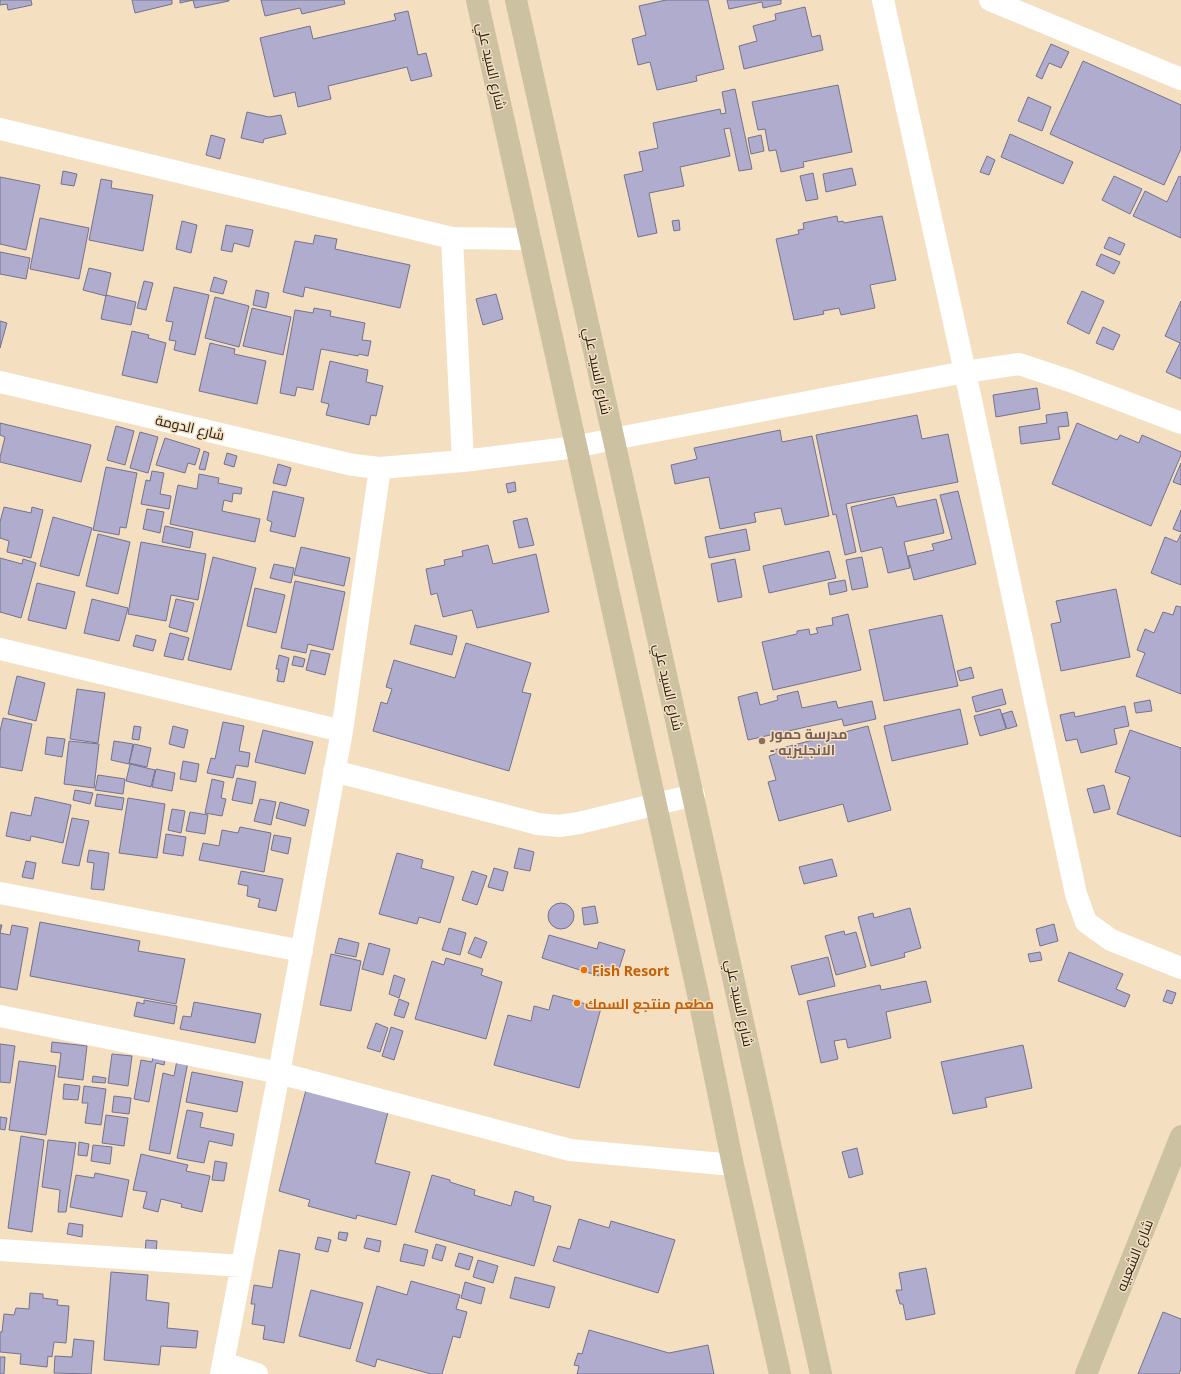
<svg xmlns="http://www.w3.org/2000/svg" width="1181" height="1374" viewBox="0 0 1181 1374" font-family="'Noto Sans',Cairo,sans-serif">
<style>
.building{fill:#afaccd;stroke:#747290}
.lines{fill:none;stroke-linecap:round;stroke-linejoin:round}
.street{stroke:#fff;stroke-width:22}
.secondary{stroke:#ccc1a1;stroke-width:22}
.education-dot{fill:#8d6e63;stroke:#f4dfc1;stroke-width:1.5}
.food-dot{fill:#e8710a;stroke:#f4dfc1;stroke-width:1.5}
.labels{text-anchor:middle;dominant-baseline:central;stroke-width:3;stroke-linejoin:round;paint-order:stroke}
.street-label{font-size:14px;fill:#221b10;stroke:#f4dfc1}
.education-label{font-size:14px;font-weight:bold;fill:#785e54;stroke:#f4dfc1;text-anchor:start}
.food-label{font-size:14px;font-weight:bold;fill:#c56008;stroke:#f4dfc1;text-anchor:start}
</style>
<rect width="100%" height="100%" fill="#f4dfc1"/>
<path class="building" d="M0 0H31L32 5 8 10 7 4 0 5Z
M132 0H172V4L135 13Z
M180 0H229V1L195 8 193 0 180 3Z
M261 0H344L345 4 302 14 300 8 265 16Z
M666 0H708L724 69 696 76 697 81 657 90 650 62 638 65 632 39 646 35 639 6Z
M727 0H781V4L763 8 762 2 729 9Z
M805 7 812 37 820 35 823 50 744 69 739 46 757 41 753 26 776 20 775 14Z
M408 11 418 55 426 53 432 76 411 81 407 67 328 86 331 99 298 107 295 92 274 97 260 38 310 26 313 39 396 20 394 14Z
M1051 44 1069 52 1061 68 1049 63 1042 79 1036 76Z
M1083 61 1181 105V149L1164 185 1050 134Z
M838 85 852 152 803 162 804 167 781 172 776 150 769 151 765 129 758 130 752 102Z
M735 89 752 169 739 171 730 128 724 129 730 156 680 167 684 186 649 193 657 233 638 237 624 175 643 171 639 152 658 148 653 123 720 109 721 114 726 113 722 92Z
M1028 97 1051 107 1042 131 1018 121Z
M247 112 269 117 281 115 286 134 264 139 263 143 241 138Z
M1010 134 1073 162 1063 184 1001 157Z
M211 135 225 139 220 159 206 155Z
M761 135 764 151 751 154 748 138Z
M987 156 995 160 989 175 980 172Z
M852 168 856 185 826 192 823 174Z
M63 171 77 174 74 186 61 184Z
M813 173 818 199 806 201 800 176Z
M1114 176 1142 189 1130 214 1102 200Z
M1179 176 1181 177V238L1133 216 1145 191 1167 202Z
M0 177 40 185 26 250 0 244Z
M101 179 112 181 111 188 153 195 143 251 89 240Z
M837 216 838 222 843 221 844 223 882 216 896 280 870 285 875 308 841 315 839 308 823 311 824 314 794 320 776 239 799 234 798 230 804 229 803 223Z
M40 218 89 228 79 279 30 269Z
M679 220 680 230 674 231 672 221Z
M182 221 197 225 191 253 176 249Z
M226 225 253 230 249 247 234 243 232 252 221 250Z
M315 235 337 239 335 249 410 265 400 308 305 287 303 297 283 292 295 241 313 244Z
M1109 237 1125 244 1120 255 1104 248Z
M0 252 30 258 26 279 0 274Z
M1101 254 1120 262 1114 274 1096 265Z
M89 268 111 273 106 296 83 290Z
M214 277 227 281 223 294 210 291Z
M144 281 153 283 146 310 137 308Z
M174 287 209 295 195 355 174 350 176 341 169 340 173 322 166 321Z
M256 290 269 293 266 308 253 305Z
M1082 291 1104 301 1089 334 1067 323Z
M496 294 503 319 483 325 476 299Z
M106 295 136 302 131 325 101 319Z
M215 297 249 306 239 347 205 338Z
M1181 301V379L1166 372 1180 343 1165 336Z
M252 308 291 317 283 355 243 346Z
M314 308 331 311 330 316 365 323 362 340 371 341 368 356 359 354 358 356 321 349 313 390 297 387 295 396 280 393 295 310 313 313Z
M0 321 7 323 0 348Z
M1103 327 1120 335 1113 350 1096 343Z
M132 331 149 335 148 338 166 343 157 383 122 375Z
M210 343 235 349 234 354 266 361 257 404 199 391Z
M330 361 368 370 366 382 383 386 376 416 371 415 369 425 326 415 329 404 321 402Z
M1037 388 1040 409 996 417 993 395Z
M1067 412 1069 426 1058 427 1060 439 1021 444 1019 427 1047 423 1046 415Z
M917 415 922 439 948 434 958 482 846 504 856 552 845 555 836 514 833 515 816 435Z
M0 423 91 445 81 482 0 462V457L5 437 0 435Z
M1077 423 1117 440 1120 435 1139 443 1142 435 1181 452V455L1151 526 1052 484Z
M116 426 134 431 125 465 107 460Z
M780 430 782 442 812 436 829 516 785 525 781 508 754 513 756 522 720 529 709 477 675 484 671 465 697 459 694 448Z
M140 432 158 437 148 473 130 468Z
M165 438 200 449 195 465 188 463 185 473 156 465Z
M204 451 209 453 205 470 199 469Z
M227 453 237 456 234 467 224 464Z
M1181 463V485L1173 482Z
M278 464 291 468 286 486 273 483Z
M106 467 137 473 126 528 120 527 119 535 93 530Z
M152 471 164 473 160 494 171 496 169 509 141 504 146 480 150 481Z
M199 474 219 478 218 483 242 488 241 494 233 493 232 502 224 500 222 511 260 519 255 542 170 524 178 485 197 489Z
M515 482 516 491 508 493 506 484Z
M273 491 304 498 295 537 270 531 272 522 267 520Z
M958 491 976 564 914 580 908 556 934 550 932 544 952 539 940 495Z
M894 497 897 507 936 499 944 533 904 542 910 568 888 573 882 547 861 552 851 507Z
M4 507 31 513 32 507 43 510 31 558 7 552 9 541 0 538V522Z
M147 509 164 512 160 533 143 529Z
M1181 510V532L1173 529Z
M53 517 92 528 79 576 40 566Z
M527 518 534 545 519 548 513 521Z
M165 526 193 532 190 548 162 542Z
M746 529 750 550 709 558 705 537Z
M98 534 130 542 118 594 86 586Z
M1181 534V585L1151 573 1165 537 1177 542Z
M141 542 206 554 198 600 171 595 166 621 128 614Z
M488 545 493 564 536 554 549 612 477 628 472 610 443 617 437 593 431 595 426 569 445 565 444 560 463 556 462 551Z
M301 547 350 558 344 586 294 575Z
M829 551 836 578 769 593 763 566Z
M213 557 256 568 231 670 188 660Z
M862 557 868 587 852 590 846 560Z
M0 558 22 564 23 559 36 563 21 618 0 612Z
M735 559 742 597 718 602 711 564Z
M274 564 294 568 291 583 270 578Z
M845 580 847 591 830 595 828 583Z
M295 581 345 592 333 650 308 644 306 653 281 648Z
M37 583 75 592 66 629 28 620Z
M255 588 285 595 276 633 247 626Z
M1116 589 1130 657 1061 671 1051 624 1061 622 1056 601Z
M92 599 128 608 119 641 84 633Z
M176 599 194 603 187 632 169 627Z
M1176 606 1181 607V694L1136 676 1145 653 1137 650 1145 629 1154 633 1163 612 1173 615Z
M848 614 861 670 773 690 762 642 797 634V631L809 629 810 635 818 633 816 628 833 625 832 618Z
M942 615 958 686 884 701 869 630Z
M415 625 457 636 452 655 410 644Z
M170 633 189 638 183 660 164 656Z
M136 635 156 640 153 651 133 646Z
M466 643 531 663 522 692 531 694 509 771 373 731 381 702 387 704 392 689 386 687 394 660 455 678Z
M311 650 330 654 325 675 306 670Z
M279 655 289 658 284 682 277 681 279 669H276Z
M294 656 305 659 303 667 292 665Z
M971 667 974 678 960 681 957 671Z
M17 676 45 683 36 721 8 714Z
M77 689 105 693 98 743 70 739Z
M1002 689 1006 704 976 712 972 697Z
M798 691 802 708 836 701 838 708 872 701 876 719 844 726 842 719 748 740 738 697 757 692 760 705 778 700 777 696Z
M1150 700 1152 711 1136 713 1134 703Z
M1125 706 1129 726 1114 729 1117 744 1081 753 1077 739 1066 741 1060 715 1074 712 1075 717Z
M960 709 968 744 892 761 884 726Z
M1000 709 1006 729 980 736 974 716Z
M1012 711 1017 726 1007 729 1002 714Z
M3 718 32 724 22 771 0 767V731Z
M223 722 244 726 239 751 250 753 248 767 236 765 233 778 207 773 211 758 215 759Z
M134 726 141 727 139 740 132 739Z
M173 726 188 730 184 748 169 744Z
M868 726 891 810 848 822 843 804 779 821 768 782 776 780 769 756 775 754 774 750Z
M263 730 313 742 305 774 255 762Z
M1130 730 1181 748V837L1117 814 1130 777 1115 772Z
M47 737 65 739 62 757 45 754Z
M69 741 99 744 94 788 64 784Z
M114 741 133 744 129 764 111 760Z
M134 744 151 748 147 767 129 763Z
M183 761 199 764 196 782 180 779Z
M130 764 155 770 151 787 126 781Z
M156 769 175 773 172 791 152 787Z
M98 775 125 779 123 794 95 790Z
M237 778 256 782 252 804 232 800Z
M212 779 224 782 221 798 226 799 222 816 205 813Z
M1104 785 1110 809 1094 813 1087 789Z
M75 790 93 793 90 804 73 800Z
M97 794 124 798 122 810 95 806Z
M35 797 71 805 63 843 31 836 30 841 6 836 11 812 31 816Z
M128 798 165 804 157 858 119 853Z
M260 799 276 802 271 825 254 821Z
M280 802 309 810 305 826 276 818Z
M172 809 185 811 181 833 168 830Z
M190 812 208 815 205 834 186 831Z
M72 818 89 821 79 866 62 863Z
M240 827 271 833 264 872 199 860 203 843 219 846 222 830 238 833Z
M166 834 186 837 183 856 163 853Z
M274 835 291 838 288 854 271 850Z
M519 848 534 852 530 871 514 868Z
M89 850 109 853 104 890 91 889 94 863 87 862Z
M397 853 423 860 421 868 454 877 440 923 419 917 417 924 379 914Z
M832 859 837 876 804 884 799 867Z
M26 861 36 863 33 879 22 877Z
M494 868 508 872 503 891 488 887Z
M241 871 283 879 276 911 258 907 260 899 247 896 248 886 238 884Z
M472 871 487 876 477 905 462 900Z
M548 916a13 13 0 1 1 26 0a13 13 0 1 1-26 0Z
M595 906 598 923 584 925 582 908Z
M910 908 921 948 904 953 905 957 871 966 858 917 873 913 874 918Z
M40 922 140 941 138 951 185 959 176 1004 30 976Z
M1054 924 1058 941 1040 946 1036 929Z
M0 925H2L0 933 10 935 12 925 28 928 17 990 0 987Z
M449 928 466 933 460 955 442 950Z
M844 931 845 935 856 932 866 967 836 975 825 936Z
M549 935 597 949 599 942 625 950 618 972 602 967 599 976 542 958Z
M475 937 487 942 481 958 468 953Z
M339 938 359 943 356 957 335 953Z
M369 943 390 949 383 975 362 969Z
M1040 952 1042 960 1030 962 1028 954Z
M1069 952 1123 974 1116 989 1130 995 1125 1007 1058 981Z
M331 954 361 961 351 1011 320 1005Z
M828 957 835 986 799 995 791 966Z
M446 958 483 969 481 975 502 982 486 1039 415 1019 432 961 444 965Z
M394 975 405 979 399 998 389 994Z
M926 981 931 1002 886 1012 891 1038 848 1048 846 1039 834 1041 838 1059 821 1063 807 1001 880 985 881 990Z
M1167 990 1176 993 1172 1004 1163 1001Z
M553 995 601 1008 579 1088 494 1065 508 1015 531 1021 534 1006 549 1010Z
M399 999 409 1003 404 1018 394 1015Z
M144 1000 177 1006 174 1024 134 1016 137 1002 144 1004Z
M194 1002 261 1014 255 1043 180 1029 183 1016 191 1017Z
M376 1023 388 1028 380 1052 367 1048Z
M391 1027 403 1031 394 1060 382 1056Z
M52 1042 87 1046 83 1080 58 1077 61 1053 51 1052Z
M0 1044 15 1046 10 1083 0 1082Z
M1023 1045 1032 1088 985 1098 987 1107 953 1114 941 1062Z
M154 1052 166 1054 164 1065 156 1063 149 1102 134 1099 141 1060 152 1062Z
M112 1054 132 1056 128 1086 108 1083Z
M177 1060 188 1062 170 1154 149 1150 163 1073 174 1076Z
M19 1061 56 1066 46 1135 9 1130Z
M192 1072 243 1082 237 1112 186 1102Z
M93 1076 106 1078 105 1083 92 1082Z
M64 1084 80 1086 78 1100 63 1099Z
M84 1086 106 1089 101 1125 85 1123 88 1103H82Z
M306 1090 388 1112 375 1163 410 1172 396 1225 357 1215 356 1219 308 1206 310 1200 279 1191Z
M114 1096 131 1098 129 1114 112 1112Z
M187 1110 203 1113 200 1127 234 1134 232 1146 209 1141 204 1163 177 1158Z
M106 1115 128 1118 124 1146 102 1143Z
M0 1117 7 1118 5 1130 0 1129Z
M21 1136 44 1140 32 1232 8 1228Z
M48 1140 76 1143 66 1212H58L60 1190 42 1187Z
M79 1142 89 1144 87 1156 78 1155Z
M93 1145 112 1147 110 1164 91 1161Z
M857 1148 863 1174 849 1178 842 1152Z
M141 1154 188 1165 186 1171 210 1176 202 1212 181 1207 182 1204 161 1199 158 1212 143 1208 147 1192 133 1190Z
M215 1161 227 1163 224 1181 212 1180Z
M95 1173 129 1180 122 1217 70 1207 76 1175 94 1178Z
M432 1175 450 1180V1182L475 1190 474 1195 511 1206 515 1191 534 1197 533 1201 551 1206 534 1266 415 1232Z
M579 1219 609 1228 611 1221 675 1240 658 1293 553 1261 558 1246 570 1249Z
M69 1223 83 1225 82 1237 67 1234Z
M339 1232 348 1233 346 1241 338 1239Z
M318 1237 331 1240 328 1252 315 1249Z
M367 1238 381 1241 379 1252 364 1248Z
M146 1240 157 1241 156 1254 145 1253Z
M404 1244 428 1250 424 1266 400 1261Z
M436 1244 446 1247 442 1261 432 1258Z
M279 1250 300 1254 284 1343 263 1339 265 1326 252 1324 255 1304H251L254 1285 272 1288Z
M459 1253 473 1257 469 1270 455 1266Z
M478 1260 498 1266 493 1283 473 1277Z
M926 1268 935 1314 906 1320 903 1304H900L896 1290H902L899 1273Z
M111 1272 148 1275 146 1300 169 1303 167 1328 198 1331 196 1348 161 1346 159 1365 104 1360Z
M515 1277 555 1287 549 1308 510 1298Z
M411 1281 460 1295 456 1309 467 1312 460 1338 453 1336 442 1374H431L377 1359 375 1367 356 1361 377 1286 407 1295Z
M465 1282 485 1288 481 1304 461 1298Z
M311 1290 363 1303 350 1349 299 1336Z
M30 1293 43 1294V1298L58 1300 57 1305 69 1306 66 1343 54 1342 52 1357 48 1356 47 1367 20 1364 21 1354 0 1352V1332H2L4 1314 14 1315 16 1308 29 1309Z
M1163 1312 1181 1319V1369L1179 1374H1138Z
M589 1330 669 1353 708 1345 714 1374H577L579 1366 574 1365 578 1353 582 1354Z
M74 1339 94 1341 91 1374 54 1373 55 1356 72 1357Z
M0 1357H5L4 1374H0Z"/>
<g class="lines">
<path class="street" d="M883 0 965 372 1076 894 1086 922 1111 940 1181 968
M990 0 1181 79
M0 129 452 238 530 239
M452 238 463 461
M0 382 353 465 380 468 463 461 576 447 613 439 965 372 1019 364 1070 381 1181 423
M0 649 342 731
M334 771 538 824 559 826 579 823 694 795
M0 893 302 951
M0 1016 279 1073 570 1150 733 1165
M0 1250 242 1266
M223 1363 257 1374
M221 1374 279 1073 342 731 380 468"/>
<path class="secondary" d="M477 0 698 994 733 1165 780 1374
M516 0C617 458 721 916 821 1374
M1086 1374 1181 1136"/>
</g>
<circle class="education-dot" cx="762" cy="741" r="4"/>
<g class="food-dot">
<circle cx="584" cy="970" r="4"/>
<circle cx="577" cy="1003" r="4"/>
</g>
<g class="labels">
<g class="street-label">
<text transform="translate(492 66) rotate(77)">شارع السيد علي</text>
<text transform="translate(598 371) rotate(78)">شارع السيد علي</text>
<text transform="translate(190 427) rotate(13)">شارع الدومة</text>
<text transform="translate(669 687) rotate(77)">شارع السيد علي</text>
<text transform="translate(740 1003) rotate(78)">شارع السيد علي</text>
<text transform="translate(1134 1255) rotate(-68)">شارع الشعبيه</text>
</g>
<g class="education-label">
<text x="770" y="733">مدرسة حمور<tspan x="770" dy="16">- الانجليزيه</tspan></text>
</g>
<g class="food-label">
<text x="592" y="970">Fish Resort</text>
<text x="585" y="1003">مطعم منتجع السمك</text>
</g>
</g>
</svg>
